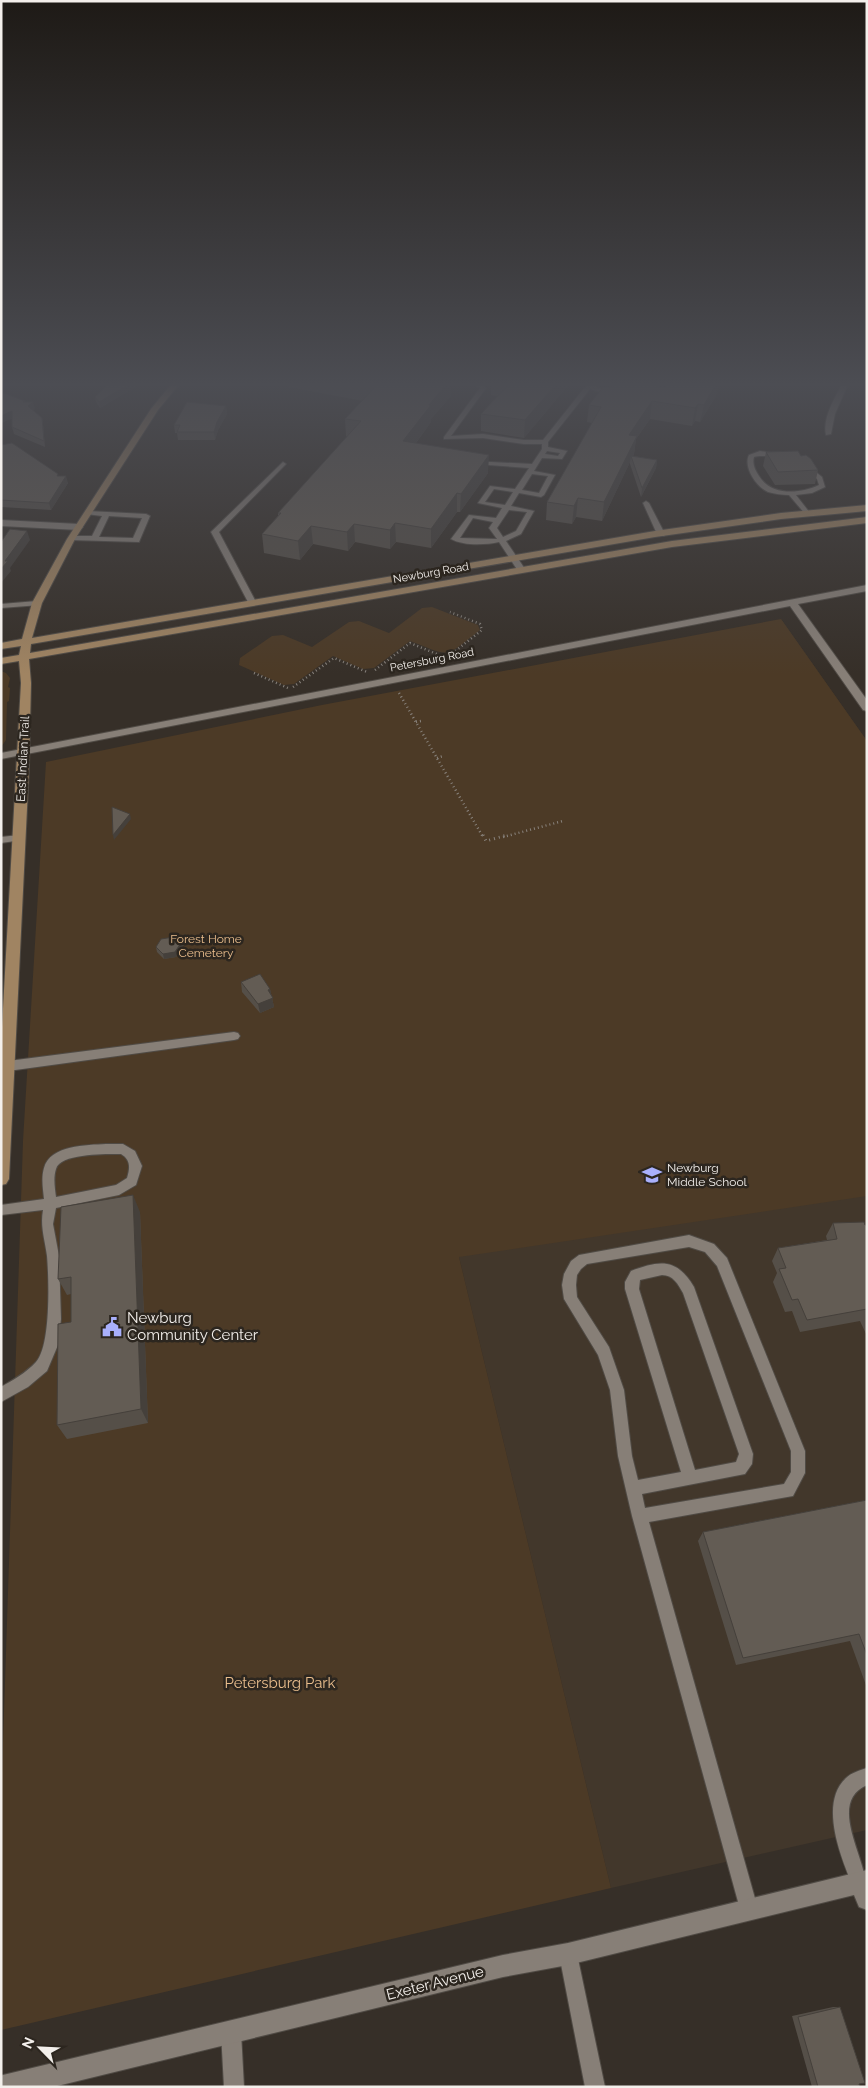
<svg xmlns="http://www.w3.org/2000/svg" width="868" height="2088" viewBox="0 0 868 2088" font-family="Raleway,sans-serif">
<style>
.built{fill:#42372b}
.green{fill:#4c3a26}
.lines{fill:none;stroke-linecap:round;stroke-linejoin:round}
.service-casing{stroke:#504b45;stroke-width:2}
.minor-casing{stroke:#504b45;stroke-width:2}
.secondary-casing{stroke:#504b45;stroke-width:2}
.path-far1{stroke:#89837d;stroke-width:2.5;stroke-dasharray:1 3;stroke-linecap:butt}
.path{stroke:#89837d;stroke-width:3;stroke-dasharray:1 4;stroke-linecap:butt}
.service{fill:#877f77;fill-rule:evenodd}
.minor{fill:#877f77;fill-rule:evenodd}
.secondary{fill:#a08462;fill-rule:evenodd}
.wall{fill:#554f48}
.shaded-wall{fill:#45403b}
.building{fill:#635c54;stroke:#45403b}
.labels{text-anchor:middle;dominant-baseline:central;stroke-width:5;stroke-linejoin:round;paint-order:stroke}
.far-street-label{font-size:11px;fill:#f3efeb;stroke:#2c261f}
.street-label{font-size:12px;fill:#f3efeb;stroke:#2c261f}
.park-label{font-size:12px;fill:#e9bd8c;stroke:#2c261f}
.poi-label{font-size:12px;fill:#f3efeb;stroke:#2c261f;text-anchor:start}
.near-poi-label{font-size:15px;fill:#f3efeb;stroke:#2c261f;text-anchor:start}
.near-park-label{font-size:15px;fill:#e9bd8c;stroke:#2c261f}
.near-street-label{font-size:15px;fill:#f3efeb;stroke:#2c261f}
</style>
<rect width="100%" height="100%" fill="#362f28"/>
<path class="built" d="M781 619 867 741V1830L611 1888 459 1257Z"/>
<path class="green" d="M432 607 478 625 480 630C443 659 452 657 410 641L374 668 363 669 333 656 294 684 284 685 239 665 240 658 272 636 283 635 312 647 349 622 359 621 389 633 422 608Z
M781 619 867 741V1196L459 1257 611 1888 1 2030V1803L23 1141 46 762 322 705Z
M1 671 6 673 10 678 8 687 10 688 9 701 7 702 6 740 1 747Z"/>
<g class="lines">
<defs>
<path id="service" d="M471 382H478L486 388 451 436 483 434 524 440H543L589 382H595L592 385 607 391 625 392 632 382H638L627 396 607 394 590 389 548 442V447L567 451 562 459 542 458 534 471 555 475 544 495 541 497 519 493 511 506 534 511 521 534 506 541 525 569 524 571H518L499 542C486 545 463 546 451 539L469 515 496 518 502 508 478 503 490 486 515 489 529 468 474 464 472 463V461L532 464 542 449V444H524L483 438 444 439V437L480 388ZM547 451 560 453 558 456 545 454ZM532 474 548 476 539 493 522 490ZM494 489 513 492 505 505 485 502ZM509 510 527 512 516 531 503 537 497 528ZM473 518 493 522 489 528 497 539 460 538Z
M843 382H849L835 414 831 434 826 435C822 418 835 398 843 382Z
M760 451 783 455C775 459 763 454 754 457 752 464 755 470 759 476 771 496 800 494 819 485L817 479 803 466 806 464 822 477 825 487 812 493 796 495 810 513V515H806L789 495C782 495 775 494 768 492 756 487 743 467 749 455Z
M283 462 286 464 285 465 219 532 256 602 252 604 248 602 211 532Z
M646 501 649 503 665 534 664 536 657 534 643 503Z
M88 511 146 514 150 516 139 542 70 540 69 538 73 536H92L102 516 86 514V512ZM109 516 142 518 133 538 99 537Z
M37 601H40V605L1 608V604Z
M19 835 24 838 22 840 1 843V837Z
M234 1032 238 1033 240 1036 238 1039 234 1040 8 1071 4 1069 2 1066 4 1063 8 1061Z
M106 1144H123L135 1151 142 1166 136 1185 119 1195 56 1208 53 1224 59 1256 61 1319 58 1345 47 1371 28 1387 1 1402V1387C13 1380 26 1373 36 1362 51 1346 49 1279 47 1256 45 1240 40 1227 43 1210L1 1215V1205L44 1199C43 1189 41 1178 44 1168 50 1145 87 1145 106 1144ZM116 1154H121C131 1160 130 1168 127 1178L116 1185 56 1197C55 1189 53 1178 56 1169 60 1154 102 1154 116 1154Z
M689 1235 714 1244 727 1258 805 1451V1473L793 1496 649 1522 758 1909 755 1915 749 1918 743 1915 740 1909 632 1516 618 1456 610 1390 598 1355 564 1299 562 1285 564 1274 571 1261 579 1255ZM689 1247 705 1252 717 1266 791 1451V1472L784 1484 645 1508 642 1494 745 1474 752 1464 753 1454 694 1287C677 1258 660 1260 631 1271L625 1282V1289L681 1472 638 1480 632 1456 624 1390 609 1347 577 1297 576 1285 577 1275 581 1269 587 1264ZM662 1275C673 1275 678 1284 683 1293L739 1454 736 1462 695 1470 639 1289 640 1280Z
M867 1768V1785C826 1803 868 1860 866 1889L860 1892 854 1889C842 1860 818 1804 846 1778 851 1773 860 1770 867 1768Z
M568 1945 575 1947 577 1954 605 2087H585L559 1954 561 1947Z
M231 2022 238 2025 241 2032 244 2087H224L221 2032 224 2025Z"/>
<path id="minor" d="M1 520 79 524 83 527 79 530 1 526Z
M867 585V591L798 604 867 700V711L863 710 790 606 1 759V753Z
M867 1870V1910L859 1907 854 1895 568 1965 503 1977 53 2087H1V2076L3 2075 503 1955 568 1943Z"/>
<path id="secondary" d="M173 382H181L158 410 75 539 42 603 32 638 655 531 781 513 867 505V511L781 519 655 537 31 644 30 653 672 541 867 517V523L672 547 29 659 31 683 29 767 9 1179 6 1184 1 1185V1045L21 683 19 661 1 664V658L19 655 21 646 1 649V643L22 639 32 603 67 539 151 409Z"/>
</defs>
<use href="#service" class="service-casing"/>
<use href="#minor" class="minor-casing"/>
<use href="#secondary" class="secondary-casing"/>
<path class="path-far1" d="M449 656 482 630 480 624 450 612
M375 670 410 643 444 657
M254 673 288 688
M293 687 334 658 367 672
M399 693 483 837
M416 722 421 721
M437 758 443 756
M503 837 563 821"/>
<path class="path" d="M483 835 486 841 507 835"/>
<use href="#service" class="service"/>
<use href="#minor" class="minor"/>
<use href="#secondary" class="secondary"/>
</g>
<path class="wall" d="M33 382H72L67 384 59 382 51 387Z
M111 382H138L135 387 100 408 96 402 95 397Z
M210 382H243L239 386 210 383Z
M289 382H451V396L431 419V422L416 443 488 473 460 512H457L431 548 396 542 390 549 355 542 348 551 313 544 300 560 264 553 262 534 278 516V513L347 437 346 436 345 419 363 401 289 387Z
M491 382H571L524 438 481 431V414L497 396 491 395Z
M667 382H719L716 396 700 422 695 421 692 426 650 419 636 439 634 454 633 456 657 460 656 468 641 497 630 464V462L602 521 576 517 572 524 546 520 547 502 592 423 587 422 589 405 610 388 664 387Z
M25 401V402L35 409 33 410 42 418 43 425 45 447 14 434 12 427V418L1 423Z
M226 406 227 414 218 430 215 440H178L177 433H175L174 425Z
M1 445 58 476 68 483 51 510 1 507Z
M766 452 801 456 818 470 815 484 775 485 763 466Z
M186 935 187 940 176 957 164 959 157 952 156 947Z
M241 982 270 989 274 1007 260 1013 242 992Z
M140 1212 148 1423 67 1439 57 1425 71 1322V1294L67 1295 58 1279Z
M833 1223 867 1225V1336L860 1321 800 1332 792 1311 785 1312 773 1282 777 1273 772 1261 778 1248 827 1240 826 1236Z
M867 1500V1688L850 1641 736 1665 698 1541 703 1532Z
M833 2007H840L860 2087H812L792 2016Z"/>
<path class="shaded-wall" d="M50 382H59L51 387Z
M133 382H138L135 387 100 408 99 402Z
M238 382H243L239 386Z
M448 382H451V396L431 419V422L404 459 403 441 429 405Z
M558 382H571L524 438 525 420Z
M717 382H719L716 396 700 422 704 405Z
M652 401 650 419 636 439 634 454 632 459 631 456 630 462 602 521 604 502 629 435Z
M33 402 35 409 30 412 28 406Z
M698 404 695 421 692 426 695 408Z
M226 406 227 414 218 430 215 440 214 432 217 422Z
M12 411 14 418 1 423V416Z
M489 455 488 473 460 512 461 494Z
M657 460 656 468 641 497 642 488Z
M66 476 68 483 51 510 49 503Z
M457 493V512L431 548V529Z
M578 498 576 517 572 524 574 506Z
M395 523 396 542 390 549V530Z
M354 524 355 542 348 551 347 532Z
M311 526 313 544 300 560 298 541Z
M27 531 30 540 10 568 11 571 1 583V569L5 561Z
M130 814 131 819 114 840 113 835Z
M186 935 187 940 176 957 164 959 163 954Z
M270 989 274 1007 260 1013 258 1004 268 990Z
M133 1195 140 1212 148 1423 141 1409Z"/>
<path class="building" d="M111 382H133L99 402 95 397Z
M355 382H448L429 405H431L403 441 489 455 461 494 457 493 431 529 395 523 390 530 354 524 347 532 311 526 298 541 262 534 281 513H278L361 421 345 419 376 386Z
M511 382H558L525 420 481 414Z
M615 382H633L664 387 667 382H717L704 405 698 404 695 408 652 401 629 435 637 436 604 502 578 498 574 506 547 502 601 407 589 405 603 387 610 388Z
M1 392 25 401 23 402H33L28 406 42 418 44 441 12 427V411L1 416Z
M187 402 226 406 217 422 214 432H177L180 425H174Z
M12 443 58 474 57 476H66L49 503 1 500V445Z
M798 451 801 456 806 455 811 459 818 470 778 472 766 452Z
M631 456 657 460 642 488Z
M10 529 27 531 5 561H8L1 569V542Z
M112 807 130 814 113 835Z
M186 935 175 952 163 954 156 947 161 939Z
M260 974 270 989 268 990 273 998 258 1004 241 982Z
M133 1195 141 1409 57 1425 58 1324 71 1322V1277L58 1279 61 1207Z
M864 1222 865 1225H867V1309L807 1320 798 1299 792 1300 779 1269 786 1268 778 1248 837 1239 833 1223Z
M867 1500V1655L859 1634 743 1658 703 1532Z
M840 2007 865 2083 859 2084 860 2087H818L798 2017Z"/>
<linearGradient id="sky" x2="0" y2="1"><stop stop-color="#1e1a16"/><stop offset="0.57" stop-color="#4c4d53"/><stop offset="1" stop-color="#4c4d53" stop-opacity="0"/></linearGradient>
<rect width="868" height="674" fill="url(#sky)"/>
<defs>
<symbol id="school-bare" viewBox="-9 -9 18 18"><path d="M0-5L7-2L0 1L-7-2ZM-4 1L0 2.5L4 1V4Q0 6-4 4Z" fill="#a9b0fc" stroke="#2c261f" stroke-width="2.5" paint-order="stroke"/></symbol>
<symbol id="civic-bare" viewBox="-9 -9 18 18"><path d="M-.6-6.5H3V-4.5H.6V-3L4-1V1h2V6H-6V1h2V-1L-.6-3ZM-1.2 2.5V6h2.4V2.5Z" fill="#a9b0fc" stroke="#2c261f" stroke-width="2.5" paint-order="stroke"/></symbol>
</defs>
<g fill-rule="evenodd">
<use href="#school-bare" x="638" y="1161" width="28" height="28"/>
<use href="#civic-bare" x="98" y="1313" width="28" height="28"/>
</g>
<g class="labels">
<g class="far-street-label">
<text transform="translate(431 573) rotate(-10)">Newburg Road</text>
<text transform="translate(432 660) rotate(-11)">Petersburg Road</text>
</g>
<g class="street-label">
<text transform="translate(23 759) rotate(-87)">East Indian Trail</text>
</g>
<g class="park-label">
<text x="206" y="939">Forest Home<tspan x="206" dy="14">Cemetery</tspan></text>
</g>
<g class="poi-label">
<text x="667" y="1168">Newburg<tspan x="667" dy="14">Middle School</tspan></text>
</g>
<g class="near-poi-label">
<text x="127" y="1318">Newburg<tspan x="127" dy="17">Community Center</tspan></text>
</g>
<g class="near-park-label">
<text x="280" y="1683">Petersburg Park</text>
</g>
<g class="near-street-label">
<text transform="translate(435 1983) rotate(-14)">Exeter Avenue</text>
</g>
</g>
<rect width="868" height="2088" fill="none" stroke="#f3efeb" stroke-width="5"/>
<g transform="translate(40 2048) rotate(294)" stroke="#2c261f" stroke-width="4" paint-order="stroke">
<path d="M0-4L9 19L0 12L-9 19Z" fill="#f3efeb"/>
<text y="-8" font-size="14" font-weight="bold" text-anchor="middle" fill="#f3efeb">N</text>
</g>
</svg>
